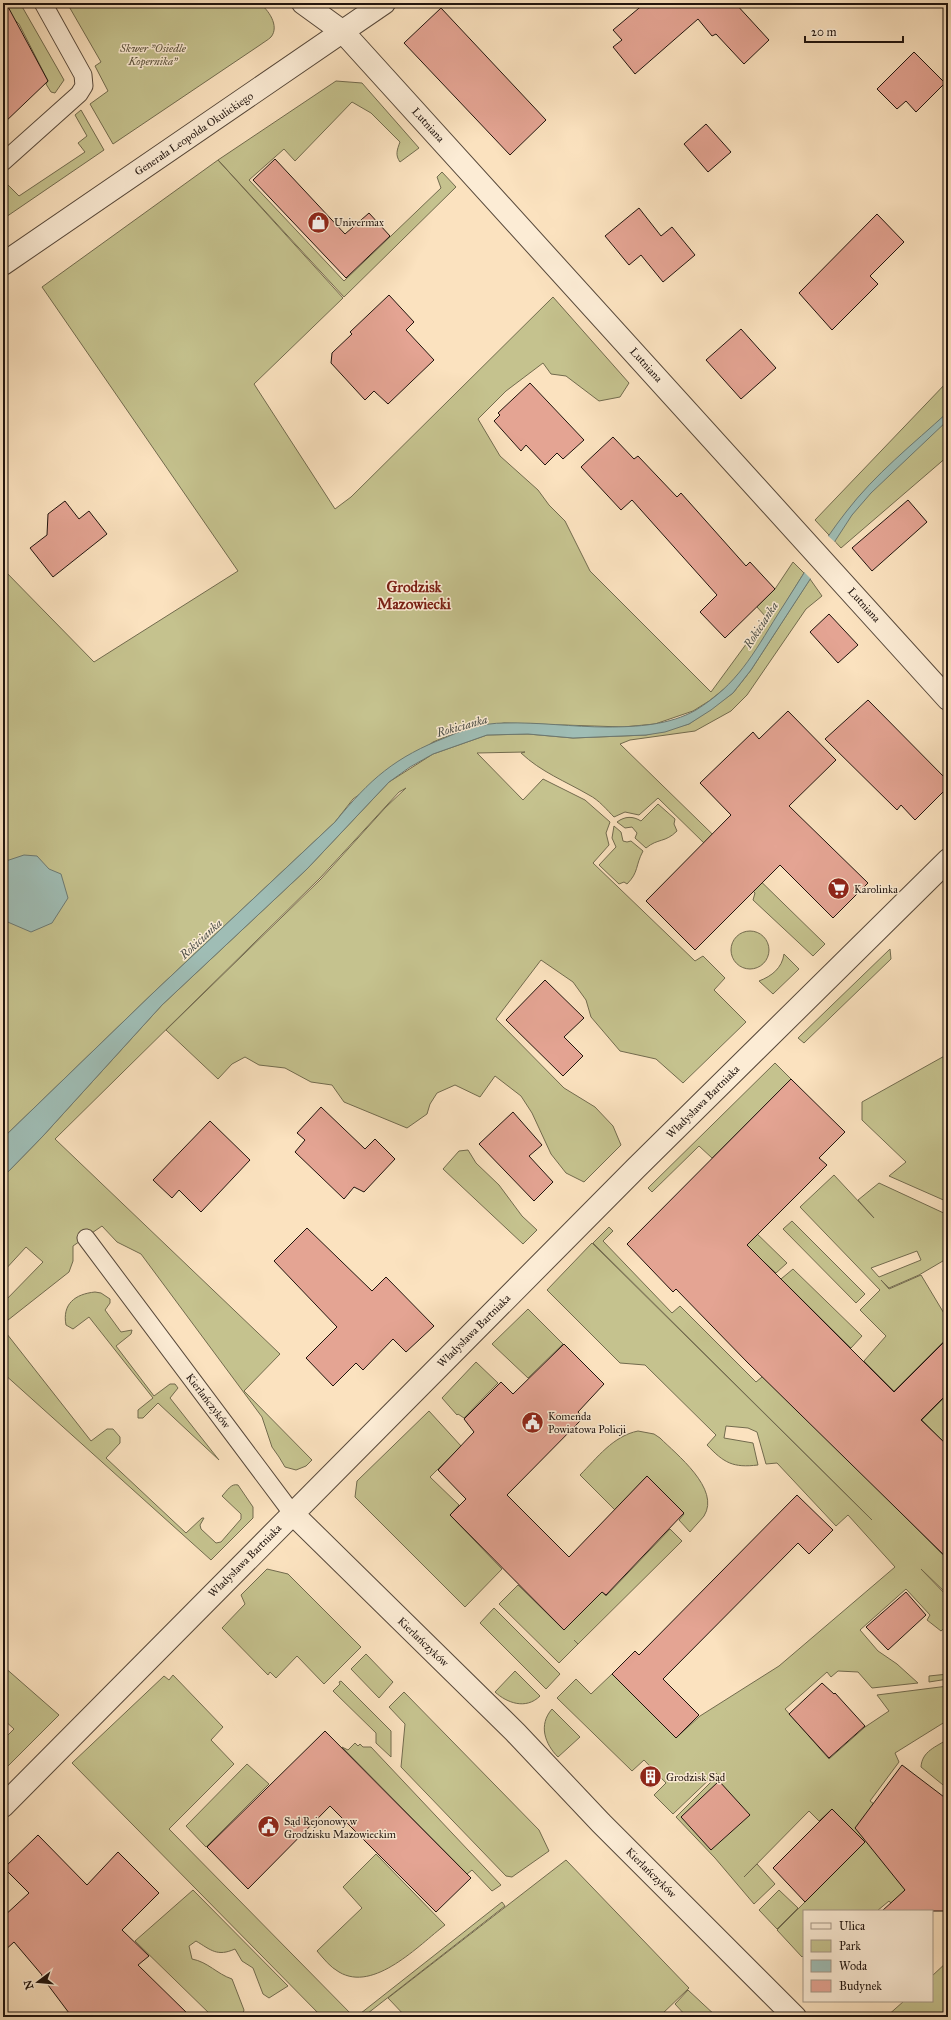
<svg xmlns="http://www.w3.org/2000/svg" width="951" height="2020" viewBox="0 0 951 2020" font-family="'IM FELL Great Primer',serif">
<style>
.green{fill:#c5c28e;stroke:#726b4e;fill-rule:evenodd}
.water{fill:#9fbdb5;stroke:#6c7972}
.pier{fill:#fbe2bf}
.building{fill:#e4a493;stroke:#20140e}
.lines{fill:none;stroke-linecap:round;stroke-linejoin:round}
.service-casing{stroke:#57483a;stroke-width:19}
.minor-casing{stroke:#57483a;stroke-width:24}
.tertiary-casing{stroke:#57483a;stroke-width:24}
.service{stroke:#fcecd5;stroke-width:17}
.minor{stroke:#fcecd5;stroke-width:22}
.tertiary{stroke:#fcecd5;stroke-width:22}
.labels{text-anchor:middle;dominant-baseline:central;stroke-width:3;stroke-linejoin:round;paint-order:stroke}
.park-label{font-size:11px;font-style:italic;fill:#5a513b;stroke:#fcecd5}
.street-label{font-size:11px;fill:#20140e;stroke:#fcecd5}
.poi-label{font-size:11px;fill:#20140e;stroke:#fcecd5;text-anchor:start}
.water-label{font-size:12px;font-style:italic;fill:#4c4f48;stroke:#fcecd5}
.district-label{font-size:15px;font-weight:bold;fill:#7a1f14;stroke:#fcecd5}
</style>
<rect width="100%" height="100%" fill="#fbe2bf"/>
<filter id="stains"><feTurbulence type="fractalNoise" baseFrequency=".005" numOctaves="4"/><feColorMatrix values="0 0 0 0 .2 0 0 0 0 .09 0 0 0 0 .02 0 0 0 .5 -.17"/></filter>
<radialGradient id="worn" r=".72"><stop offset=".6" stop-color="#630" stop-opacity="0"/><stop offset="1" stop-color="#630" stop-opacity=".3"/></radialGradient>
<path class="green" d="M3 3H20L64 80 55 93 51 92 46 84 48 81 19 24 3 9Z
M67 3H259C268 9 280 26 271 37 268 40 264 42 260 45L113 144 90 104 108 91 95 66 101 62Z
M336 81 362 83 419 148 400 162C395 155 397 150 400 142L371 113 352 102 295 161 284 149 249 180 344 281 441 188 437 177 442 172 456 187 344 297 218 160Z
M81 110 104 150 3 219V204L6 201 3 198V184L6 183 19 196 85 152 78 143 87 136 75 115Z
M218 160 343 298 254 384 335 509 351 497 553 297 629 383 620 397 599 401 566 376 551 374 543 363 506 391 478 419 500 456 538 490 549 505 565 521 590 571 711 692 766 617 757 607 775 589 793 562 804 573 748 664 729 685 709 701 693 711 655 724 623 727 504 723 460 731 433 742 353 799 335 822 154 992 3 1138V569L94 662 238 571 42 287Z
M948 381V456L841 548 815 520Z
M810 579 822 596 806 609 747 695 731 711 695 731 630 740 620 744 825 944 813 956 753 900 755 893 658 798 639 815 625 812 614 817C607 810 599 800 589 795 565 781 541 772 521 753L525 752 477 753 523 800 543 779 585 800 610 822 606 833 609 845 593 863 695 961 703 956 725 978 714 990 746 1022 683 1083 656 1059 620 1051 591 1017 586 1000 573 982 541 960 496 1019 564 1088 595 1107 613 1126 621 1145 584 1182 566 1173 551 1154 532 1113 521 1096 495 1076 480 1097 455 1085 437 1093 430 1104 427 1114 407 1128 344 1102 332 1085 311 1082 285 1068 259 1065 245 1057 232 1064 218 1079 166 1030 321 879 385 808 406 788 399 792 320 878 55 1139 280 1354 244 1391 312 1460 306 1466 296 1470 285 1467 279 1457 272 1447 262 1417 141 1254 117 1242 102 1226 73 1246V1261L69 1272 3 1324V1303L43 1262 26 1247 3 1272V1177L43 1136 162 1005 307 869 389 782 433 754 487 735 528 734 573 738 646 735 689 724 733 693 751 670Z
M658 804 675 819 674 824 677 831C665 843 658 838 646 848L635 838 637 833 632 827 625 828 617 822C625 816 633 816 641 821Z
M614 826 621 832 623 841 627 842 631 841 643 851C635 866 639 872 627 884L624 882 619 884 599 865 616 847 612 838Z
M731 950a19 19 0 1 1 38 0a19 19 0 1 1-38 0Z
M890 949 891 959 804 1043 798 1038Z
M784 954 799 969 773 994 759 981C772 976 782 968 784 954Z
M948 1054V1202L889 1176 906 1162 862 1120V1102Z
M775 1063 791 1079 712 1158 699 1146 652 1192 648 1188Z
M468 1150 476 1163 499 1185 522 1216 537 1230 523 1244 443 1169 459 1151Z
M834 1175 874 1218 858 1200 879 1183 948 1215V1258L919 1275 889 1288 881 1280 889 1289 921 1275 948 1320V1337L894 1391 864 1361 886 1336 860 1310 880 1290 800 1207ZM917 1251 921 1260 879 1277 871 1268Z
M792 1221 865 1294 856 1303 783 1229Z
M609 1227 613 1231 603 1241 672 1313 680 1306 756 1382 768 1372 862 1474 948 1560V1595L921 1569 948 1597V1625L941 1631 927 1620 930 1615 906 1589 860 1630 878 1651 897 1664 918 1683 872 1688 858 1672 838 1671 831 1677 827 1672 785 1709 829 1759 865 1727 889 1711 877 1695 948 1686V1720L895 1753 899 1762 870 1801 887 1814 921 1909 898 1911 889 1901 877 1911H804V1955L802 1957 777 1930 865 1842 832 1809 819 1821 809 1811 744 1877 757 1864 775 1884 754 1904 715 1858 676 1817 718 1775 716 1773 673 1814 654 1795 666 1783 644 1760 632 1771 557 1698 576 1679 591 1694 612 1674 676 1738 700 1716 779 1666 895 1567 848 1515 836 1526 777 1463 766 1464 757 1432 748 1428 726 1426 724 1438 753 1443 758 1465C733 1468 724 1463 707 1445L716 1435 645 1365 620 1363 547 1290 592 1243 872 1520 593 1243Z
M750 1227 787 1263 776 1273 739 1239Z
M793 1269 862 1336 851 1348 781 1279Z
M95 1292 101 1293 110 1299V1303L105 1310 121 1332 132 1330 131 1334 116 1346 154 1396 170 1384H175L178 1388 170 1398 219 1460 158 1403 143 1418H138V1410L153 1398 89 1317 73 1329 66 1325C62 1304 75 1294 95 1292Z
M528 1309 563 1344 528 1378 492 1344Z
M3 1329 91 1441 107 1429H113L120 1437V1443L106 1458 186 1533 202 1518H204L200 1525 201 1529 216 1543 221 1542 241 1519V1514L222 1496C227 1491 231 1483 238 1485L253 1507V1518L211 1560 3 1373Z
M476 1362 498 1383 464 1418 458 1414 457 1415 442 1398Z
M948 1394V1446L922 1420Z
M429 1411 461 1446 430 1477 459 1505 450 1515 502 1569 465 1607 355 1497 357 1481Z
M638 1431 654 1434 660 1438C676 1454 721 1489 704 1516 700 1521 694 1527 690 1532L679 1520 684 1514 647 1476 615 1510 580 1475C597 1458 613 1436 638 1431Z
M670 1529 682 1541 578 1644 574 1640 578 1644 559 1663 499 1604 518 1585 564 1630 602 1592 606 1596Z
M267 1569 288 1574 361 1647 324 1684 297 1656 276 1678 270 1672 268 1675 222 1628 245 1604 241 1595Z
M494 1608 560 1674 546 1689 480 1623Z
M366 1654 393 1682 379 1698 351 1669Z
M3 1666 59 1715 3 1771V1740L14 1729 3 1719Z
M515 1671 540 1696C526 1710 507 1703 495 1692Z
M948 1674V1679L929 1682V1676Z
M173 1675 223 1727 211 1740 234 1764 169 1829 354 2017H322L72 1763 164 1676 169 1680Z
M341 1681 391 1731V1757L376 1743V1733L333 1691 340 1684 339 1682Z
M404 1692 539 1830 549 1851 512 1877 506 1876 401 1767 405 1724 389 1707Z
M552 1709 580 1737 558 1757C545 1744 538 1725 552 1709Z
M948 1739V1789L921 1767C922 1751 936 1747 948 1739Z
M355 1743 358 1746 360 1744 363 1747H371L501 1885 492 1891 472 1870 467 1874 342 1747 348 1750Z
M247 1764 269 1784 206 1847 186 1826Z
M376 1854 445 1925C419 1945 374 1993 339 1972 330 1967 324 1959 317 1951L362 1908 343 1887Z
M566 1860 689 1988 659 2017H406L388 1998Z
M193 1890 288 1986 269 1998 263 1994 253 1968 242 1961 235 1949C217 1957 211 1950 196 1941L189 1946 192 1959C208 1962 217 1974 232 1979L244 2010 242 2017H213L135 1941Z
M779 1890 798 1908 777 1929 759 1910Z
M502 1902 505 1906 363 2017H356Z
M948 1961V2017H886L904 2001H932V1976Z
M688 1990 717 2017H687L675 2004Z"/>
<path class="water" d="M948 412V420L871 493 852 515 751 670 733 693 711 710 689 724 665 732 646 735 573 738 528 734 487 735 433 754 410 767 389 782 307 869 162 1005 43 1136 3 1177V1138L154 992 335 822C370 779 395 757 447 737 465 729 484 723 504 723 539 722 573 727 607 727 637 727 670 725 696 710 738 684 753 654 778 614 800 580 821 544 846 512 875 474 913 444 948 412Z
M24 855 37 856 49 869 61 874 68 898 52 923 31 932 3 920V862Z"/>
<path class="pier" d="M827 535 836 543 812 580 803 571Z"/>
<path class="building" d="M3 3H6L48 81 3 124Z
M645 3H735L769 40 744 64 716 34 712 36 698 19 635 74 613 47 622 40 613 30Z
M441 8 546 120 510 155 404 43Z
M914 52 945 83 916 112 906 101 897 109 877 89Z
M706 124 731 152 708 172 684 144Z
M275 159 345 234 369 213 390 236 346 278 253 180Z
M639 208 661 236 672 227 695 255 663 282 641 255 629 265 605 236Z
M877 214 904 242 870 276 878 284 832 330 799 293Z
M389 295 414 322 406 330 434 360 388 404 374 391 365 400 331 363 332 353 352 334 350 332Z
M741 329 776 368 741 399 706 360Z
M530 383 584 440 563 459 557 453 545 465 526 445 521 451 494 421 500 415 498 413Z
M613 437 634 459 638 456 677 497 681 493 746 566 750 562 775 589 725 638 700 612 717 595 632 500 621 510 581 467Z
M908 500 927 522 872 571 852 548Z
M65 501 79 519 89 511 107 534 53 577 30 548 47 535 48 514Z
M829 614 858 645 838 663 810 632Z
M868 700 948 781V787L915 820 901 805 897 810 825 739Z
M788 711 836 760 789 806 868 883 833 918 780 865 695 950 646 901 731 815 700 783 753 732 759 739Z
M545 980 584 1018 564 1037 583 1056 563 1076 506 1020Z
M791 1079 845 1132 819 1158 827 1165 747 1245 894 1392 948 1338V1393L921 1420 948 1446V1559L748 1363 676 1289 673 1292 627 1244Z
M321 1107 365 1149 375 1139 395 1159 364 1192 354 1187 344 1199 295 1152 305 1140 297 1133Z
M513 1112 542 1145 529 1156 553 1182 534 1201 479 1144Z
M210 1121 250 1160 201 1212 179 1190 172 1198 153 1180Z
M307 1228 372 1291 386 1277 434 1326 406 1352 393 1339 363 1370 356 1363 333 1386 306 1358 337 1327 274 1261Z
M564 1344 604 1384 578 1412 583 1418 507 1495 569 1557 647 1476 684 1513 606 1595 602 1592 564 1630 450 1515 466 1499 438 1470 474 1432 464 1419 501 1382 513 1394Z
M797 1495 833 1530 809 1554 798 1543 663 1679 699 1715 676 1738 612 1674 635 1651 639 1655Z
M906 1592 926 1615 888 1650 866 1627Z
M822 1683 834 1694 835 1693 865 1726 829 1758 789 1714Z
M325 1731 471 1878 436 1912 330 1806 248 1889 207 1847Z
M902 1765 948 1800V1911H882L905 1890 855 1828Z
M719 1781 750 1815 711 1850 681 1817Z
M832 1809 865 1842 805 1902 773 1868Z
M38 1835 87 1885 118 1852 159 1893 122 1930 149 1956 138 1965 191 2017H72L42 1977V1975L14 1942 3 1952V1917L29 1893 4 1868Z"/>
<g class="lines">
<defs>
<path id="service" d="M3 162 79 94 84 86 83 75 43 3
M86 1238 292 1513"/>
<path id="minor" d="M303 3 343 32 948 699
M292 1513 515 1732 601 1823 795 2017
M3 1806 636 1168 948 860"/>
<path id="tertiary" d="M3 264 384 3"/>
</defs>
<use href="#service" class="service-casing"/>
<use href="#minor" class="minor-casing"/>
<use href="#tertiary" class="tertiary-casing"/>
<use href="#service" class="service"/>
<use href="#minor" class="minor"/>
<use href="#tertiary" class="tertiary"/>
</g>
<defs>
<symbol id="shop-disc" viewBox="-11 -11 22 22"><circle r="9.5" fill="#8f2418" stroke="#fcecd5"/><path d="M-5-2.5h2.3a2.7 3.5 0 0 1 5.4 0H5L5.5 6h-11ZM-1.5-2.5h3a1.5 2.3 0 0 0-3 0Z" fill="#fff"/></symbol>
<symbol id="supermarket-disc" viewBox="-11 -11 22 22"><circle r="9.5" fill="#8f2418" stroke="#fcecd5"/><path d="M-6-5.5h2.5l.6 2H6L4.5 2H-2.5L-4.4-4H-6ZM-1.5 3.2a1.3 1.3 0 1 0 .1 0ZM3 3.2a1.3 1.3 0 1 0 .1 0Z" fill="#fff"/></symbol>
<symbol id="civic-disc" viewBox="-11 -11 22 22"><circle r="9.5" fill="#8f2418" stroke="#fcecd5"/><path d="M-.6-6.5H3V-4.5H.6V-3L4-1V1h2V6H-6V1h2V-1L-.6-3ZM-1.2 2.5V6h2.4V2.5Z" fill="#fff"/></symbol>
<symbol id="building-disc" viewBox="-11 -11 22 22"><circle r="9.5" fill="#8f2418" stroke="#fcecd5"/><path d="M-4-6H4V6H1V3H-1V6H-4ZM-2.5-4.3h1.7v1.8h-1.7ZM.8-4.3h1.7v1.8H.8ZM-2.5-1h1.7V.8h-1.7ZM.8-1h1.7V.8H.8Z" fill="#fff"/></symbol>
</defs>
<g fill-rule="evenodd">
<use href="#shop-disc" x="306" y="210" width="25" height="25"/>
<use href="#supermarket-disc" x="826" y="876" width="25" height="25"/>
<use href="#civic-disc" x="520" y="1410" width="25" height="25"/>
<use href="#building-disc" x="638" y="1764" width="25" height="25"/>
<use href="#civic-disc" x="256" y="1814" width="25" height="25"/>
</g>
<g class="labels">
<g class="park-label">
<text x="153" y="48">Skwer "Osiedle<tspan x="153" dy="13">Kopernika"</tspan></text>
</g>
<g class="street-label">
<text transform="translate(428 125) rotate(48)">Lutniana</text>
<text transform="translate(194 134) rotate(-34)">Generała Leopolda Okulickiego</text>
<text transform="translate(646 365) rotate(48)">Lutniana</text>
<text transform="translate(864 605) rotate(48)">Lutniana</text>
<text transform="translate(703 1102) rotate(-45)">Władysława Bartniaka</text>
<text transform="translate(474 1331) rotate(-45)">Władysława Bartniaka</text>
<text transform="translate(208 1401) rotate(53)">Kierlańczyków</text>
<text transform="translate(245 1561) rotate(-45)">Władysława Bartniaka</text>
<text transform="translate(423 1642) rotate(44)">Kierlańczyków</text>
<text transform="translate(651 1873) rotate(45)">Kierlańczyków</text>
</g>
<g class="poi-label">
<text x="334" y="222">Univermax</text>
<text x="854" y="889">Karolinka</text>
<text x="548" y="1416">Komenda<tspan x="548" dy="13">Powiatowa Policji</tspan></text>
<text x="666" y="1777">Grodzisk Sąd</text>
<text x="284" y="1821">Sąd Rejonowy w<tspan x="284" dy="13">Grodzisku Mazowieckim</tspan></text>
</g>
<g class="water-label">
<text transform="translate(761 625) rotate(-57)">Rokicianka</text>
<text transform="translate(462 726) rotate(-16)">Rokicianka</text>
<text transform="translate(201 939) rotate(-43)">Rokicianka</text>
</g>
<g class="district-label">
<text x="414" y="587">Grodzisk<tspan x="414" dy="17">Mazowiecki</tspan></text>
</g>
</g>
<rect width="951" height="2020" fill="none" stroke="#fbe2bf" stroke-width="16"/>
<rect x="4" y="4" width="943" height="2012" fill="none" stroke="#20140e" stroke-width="2"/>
<rect x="8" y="8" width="935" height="2004" fill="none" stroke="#20140e"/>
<rect x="803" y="1910" width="130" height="92" fill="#fcecd5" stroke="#a49685"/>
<rect x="811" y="1923" width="20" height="6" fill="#fcecd5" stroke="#a49685"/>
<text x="839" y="1930" font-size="12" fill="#20140e">Ulica</text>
<rect x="811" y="1940" width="20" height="12" fill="#c5c28e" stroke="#a49685"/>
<text x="839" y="1950" font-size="12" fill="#20140e">Park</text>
<rect x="811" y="1960" width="20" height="12" fill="#9fbdb5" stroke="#a49685"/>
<text x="839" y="1970" font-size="12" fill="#20140e">Woda</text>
<rect x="811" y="1980" width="20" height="12" fill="#e4a493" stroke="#a49685"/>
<text x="839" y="1990" font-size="12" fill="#20140e">Budynek</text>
<g transform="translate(38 1982) rotate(254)" stroke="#fcecd5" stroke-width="3" paint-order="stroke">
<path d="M0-3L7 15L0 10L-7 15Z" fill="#20140e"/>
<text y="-6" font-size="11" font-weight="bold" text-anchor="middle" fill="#20140e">N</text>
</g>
<path d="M805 36v6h98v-6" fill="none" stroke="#20140e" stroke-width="2"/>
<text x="811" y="36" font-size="12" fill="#20140e" stroke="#fcecd5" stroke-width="3" paint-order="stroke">20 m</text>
<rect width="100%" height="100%" filter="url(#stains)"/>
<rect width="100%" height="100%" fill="url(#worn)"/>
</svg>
